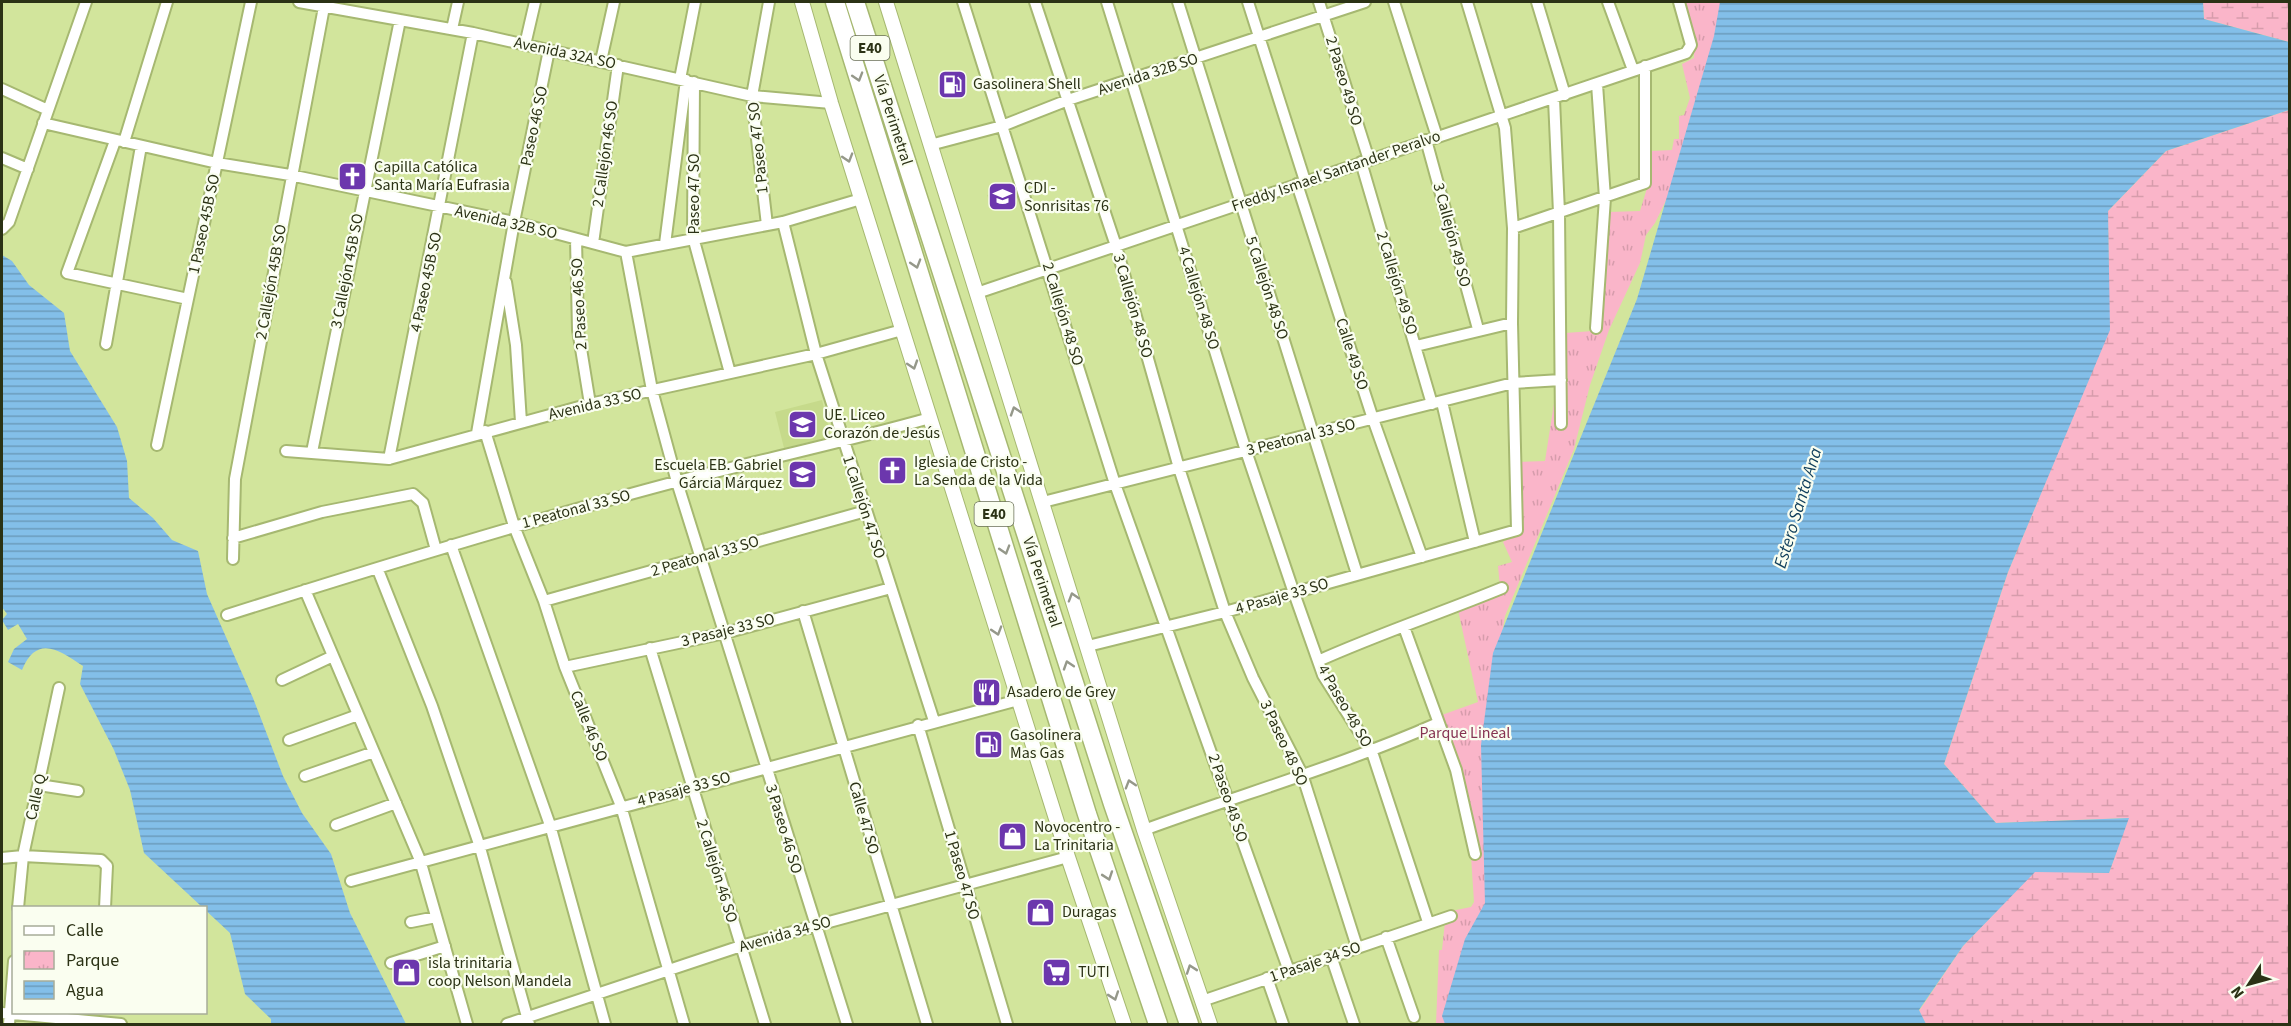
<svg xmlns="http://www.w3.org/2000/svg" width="2291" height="1026" viewBox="0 0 2291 1026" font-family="'Source Sans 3',sans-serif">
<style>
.built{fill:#c6da8b}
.wetland{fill:url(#wetland-marsh)}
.park{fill:url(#park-tufts)}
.water{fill:url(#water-rules)}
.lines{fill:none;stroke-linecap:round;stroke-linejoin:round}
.minor-casing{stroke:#a6b871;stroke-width:14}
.tertiary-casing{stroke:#a6b871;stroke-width:16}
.trunk-casing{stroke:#a6b871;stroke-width:21}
.minor{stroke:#fff;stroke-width:10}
.tertiary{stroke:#fff;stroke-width:14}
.trunk{stroke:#fff;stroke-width:18}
.oneway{stroke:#95988a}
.labels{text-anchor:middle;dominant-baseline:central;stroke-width:4.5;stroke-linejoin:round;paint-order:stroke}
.shield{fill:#fafef0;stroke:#696f57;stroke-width:1.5}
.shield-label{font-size:15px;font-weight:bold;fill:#2b3215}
.street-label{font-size:16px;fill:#2b3215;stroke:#fafef0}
.poi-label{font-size:16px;fill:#2b3215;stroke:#fafef0;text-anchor:start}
.park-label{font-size:16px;fill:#863352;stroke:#fafef0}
.water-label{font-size:18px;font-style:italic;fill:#103f5c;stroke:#fafef0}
</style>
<defs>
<pattern id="wetland-marsh" width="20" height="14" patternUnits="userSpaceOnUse" patternTransform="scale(1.5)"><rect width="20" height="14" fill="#fab5c9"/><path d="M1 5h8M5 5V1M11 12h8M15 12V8" fill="none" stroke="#d69cac"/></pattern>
<pattern id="park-tufts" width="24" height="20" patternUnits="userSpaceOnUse" patternTransform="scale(1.5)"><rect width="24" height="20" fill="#fab5c9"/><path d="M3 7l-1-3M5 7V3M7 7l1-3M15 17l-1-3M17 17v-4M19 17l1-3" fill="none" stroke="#d69cac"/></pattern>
<pattern id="water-rules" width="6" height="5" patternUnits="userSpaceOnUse" patternTransform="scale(1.5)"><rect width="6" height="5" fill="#83bfe9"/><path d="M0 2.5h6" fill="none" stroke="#6b9cbc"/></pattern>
</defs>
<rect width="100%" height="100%" fill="#d2e59c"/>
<path class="built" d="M1014 186 1018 198 992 207 987 195Z
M822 400 831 437 784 448 775 412Z
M806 459 816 485 800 490 791 464Z"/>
<path class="wetland" d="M2203 2H2289V42L2204 19Z
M2289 110V1024H1926L1919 1011 1963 946 2035 871 2109 873 2128 818 1996 823 1944 764 2008 572 2109 330 2108 211 2166 151Z"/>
<path class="park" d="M1681 2H1727L1675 182 1655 223 1646 235 1640 263 1609 330 1590 385 1574 449 1505 616 1499 651 1489 902 1461 1024H1436L1439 950H1442L1446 912 1471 907 1474 902 1471 856 1439 716 1478 702 1457 605 1500 587 1498 566 1512 562 1503 542 1519 532 1517 462 1545 461 1565 333 1593 331 1609 212 1640 211 1648 185 1650 151 1672 150 1674 139H1679V116L1684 115 1690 98 1682 64 1694 58V50Z"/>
<path class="water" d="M1720 2H2203L2204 19 2289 42V110L2166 151 2108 211 2110 330 2008 572 1944 764 1996 823 2129 818 2109 873 2035 872 1963 946 1919 1010 1926 1024H1445L1442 1016 1465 939 1485 903 1481 745 1493 653 1637 299 1714 36Z
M2 255 12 261 29 285 64 313 70 351 117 427 127 461 129 498 153 518 172 540 198 551 207 594 253 698 283 776 302 813 331 854 350 913 406 1024H271V1019L245 994 230 933 144 853 130 790 114 750 80 684 83 666C59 650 37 634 22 670L8 662 14 649 27 639 18 624 8 630 2 620 7 614 2 607Z"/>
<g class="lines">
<defs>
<path id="minor" d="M299 2 473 33 752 96 831 103
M963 2 1115 484 1289 971
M1035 2 1116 246 1179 468 1225 612 1253 678 1302 774 1357 947
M1107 2 1246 451 1294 593 1323 675 1372 752 1428 922
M1178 2 1357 574
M1248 2 1305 181
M1319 2 1369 160
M1394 2 1437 137
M1537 2 1565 95
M1608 2 1633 70
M452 29 458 2
M525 45 535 2
M601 61 614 2
M680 79 695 2
M694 82 693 237 730 373
M2 89 48 110
M1554 99 1559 213 1561 424
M43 123 217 163 290 175 514 222 626 252 783 222 861 199
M1426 140 1478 329
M115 141 67 273 188 299
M124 142 167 2
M930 145 1002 126 1068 100 1365 2
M2 158 28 169
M1361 162 1432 404
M1297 184 1373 419 1422 557
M783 222 816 354 934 721
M767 225 752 96 769 2
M1513 228 1645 183V66
M2 229 9 222 86 2
M576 239 578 330 590 404
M593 243 618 65
M665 244 686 80
M626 252 652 390 677 482 847 1024
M506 282 516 345 521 422
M977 293 1686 53 1691 45 1679 2
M1596 328 1605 198 1597 84
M106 344 141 146
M1416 346 1512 323
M1442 402 1475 542
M485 431 514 526 544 601 565 667 621 806 684 1024
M477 433 514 222 549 50
M157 445 251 2
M286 451 389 459 590 404 816 354 902 330
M312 452 400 20
M389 459 473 33
M1043 502 1513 383 1561 380
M233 538 322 512 413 494 423 503 436 550
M451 545 550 825 605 1024
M233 559 235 479 324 7
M378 570 432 706 479 844 529 1024
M305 590 420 860 467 1024
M544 601 866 511
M803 611 927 1024
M227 615C375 568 524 522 675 482 760 460 845 442 930 418
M1404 627 1456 770 1475 854
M1088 646 1225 612 1517 530 1512 323 1513 228 1505 128 1467 2
M650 648 765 1024
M1318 661C1378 634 1441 613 1502 588
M565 667 725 633 891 588
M282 680 333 656
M918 725 1007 1024
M289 740 358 715
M305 776 374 752
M39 785 78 791
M336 825 396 803
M1144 830C1242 794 1343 765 1438 723
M2 858 23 856 101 860 107 866 105 908
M351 881 1018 700
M18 908 23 856 59 688
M411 922 436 917
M1386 937 1414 1017
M1331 956 1354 1024
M391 963 445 946
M1267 978 1283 1024
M1202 1001 1451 916
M2 1013 121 1024
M9 1024 14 961
M507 1024 741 946 1068 857"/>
<path id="tertiary" d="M802 2 831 103 1068 857 1124 1024
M886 2 1144 830 1210 1024"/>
<path id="trunk" d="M835 2 1087 814 1158 1024
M855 2 1113 804 1189 1024"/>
</defs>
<use href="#minor" class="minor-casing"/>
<use href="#tertiary" class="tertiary-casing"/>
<use href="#trunk" class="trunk-casing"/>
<use href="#minor" class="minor"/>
<use href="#tertiary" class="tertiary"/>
<use href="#trunk" class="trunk"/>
</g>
<defs><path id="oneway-chevron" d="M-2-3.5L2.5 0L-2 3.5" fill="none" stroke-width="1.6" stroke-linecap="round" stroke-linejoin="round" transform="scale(1.5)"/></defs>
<g class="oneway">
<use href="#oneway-chevron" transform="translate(858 77) rotate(73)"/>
<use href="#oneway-chevron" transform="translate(848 158) rotate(73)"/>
<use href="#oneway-chevron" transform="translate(916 264) rotate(73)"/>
<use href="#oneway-chevron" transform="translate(913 365) rotate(72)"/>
<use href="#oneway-chevron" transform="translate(1015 411) rotate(-108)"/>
<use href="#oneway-chevron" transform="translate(1005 550) rotate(73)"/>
<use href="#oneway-chevron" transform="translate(1073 597) rotate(-107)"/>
<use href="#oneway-chevron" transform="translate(997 631) rotate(73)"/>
<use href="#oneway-chevron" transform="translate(1068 665) rotate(-108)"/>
<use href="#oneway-chevron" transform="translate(1130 784) rotate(-107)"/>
<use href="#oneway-chevron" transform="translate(1108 876) rotate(71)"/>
<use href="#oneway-chevron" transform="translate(1191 969) rotate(-109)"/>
<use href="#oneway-chevron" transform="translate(1114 996) rotate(71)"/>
</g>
<defs>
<symbol id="fuel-square" viewBox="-11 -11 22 22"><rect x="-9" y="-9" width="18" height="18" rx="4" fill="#6c37ad" stroke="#fafef0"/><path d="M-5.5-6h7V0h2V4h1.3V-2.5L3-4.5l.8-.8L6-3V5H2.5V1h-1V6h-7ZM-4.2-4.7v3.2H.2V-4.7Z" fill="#fff"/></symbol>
<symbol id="church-square" viewBox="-11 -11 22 22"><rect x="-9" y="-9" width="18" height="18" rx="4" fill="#6c37ad" stroke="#fafef0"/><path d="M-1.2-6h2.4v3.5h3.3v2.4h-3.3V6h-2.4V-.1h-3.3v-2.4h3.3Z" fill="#fff"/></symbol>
<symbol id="school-square" viewBox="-11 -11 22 22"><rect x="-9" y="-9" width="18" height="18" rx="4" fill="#6c37ad" stroke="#fafef0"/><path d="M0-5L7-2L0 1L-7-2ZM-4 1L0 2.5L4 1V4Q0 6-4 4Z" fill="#fff"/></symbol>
<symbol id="restaurant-square" viewBox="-11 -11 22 22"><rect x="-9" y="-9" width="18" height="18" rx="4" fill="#6c37ad" stroke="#fafef0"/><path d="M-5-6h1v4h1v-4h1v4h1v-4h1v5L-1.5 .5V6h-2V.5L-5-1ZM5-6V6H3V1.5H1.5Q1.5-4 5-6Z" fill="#fff"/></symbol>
<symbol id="shop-square" viewBox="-11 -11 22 22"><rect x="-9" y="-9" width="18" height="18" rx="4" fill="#6c37ad" stroke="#fafef0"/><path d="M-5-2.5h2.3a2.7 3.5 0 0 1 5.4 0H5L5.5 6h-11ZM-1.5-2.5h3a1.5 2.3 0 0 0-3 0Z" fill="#fff"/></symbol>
<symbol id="supermarket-square" viewBox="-11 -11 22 22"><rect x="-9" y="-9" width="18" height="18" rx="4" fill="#6c37ad" stroke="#fafef0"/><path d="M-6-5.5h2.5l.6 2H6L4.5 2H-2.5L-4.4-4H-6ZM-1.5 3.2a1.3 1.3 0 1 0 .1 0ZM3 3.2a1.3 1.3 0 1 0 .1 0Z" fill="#fff"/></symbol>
</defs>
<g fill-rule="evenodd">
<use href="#fuel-square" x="936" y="68" width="33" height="33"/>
<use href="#church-square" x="336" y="160" width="33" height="33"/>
<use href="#school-square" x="986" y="180" width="33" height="33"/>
<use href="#school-square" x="786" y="408" width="33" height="33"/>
<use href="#church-square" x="876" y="454" width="33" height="33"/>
<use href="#school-square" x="786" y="458" width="33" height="33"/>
<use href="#restaurant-square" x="970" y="676" width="33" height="33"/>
<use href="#fuel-square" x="972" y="728" width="33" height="33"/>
<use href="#shop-square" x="996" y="820" width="33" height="33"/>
<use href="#shop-square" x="1024" y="896" width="33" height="33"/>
<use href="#shop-square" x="390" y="956" width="33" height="33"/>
<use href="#supermarket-square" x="1040" y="956" width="33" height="33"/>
</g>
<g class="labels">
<g class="shield">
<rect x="850.5" y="36" width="39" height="24" rx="4.5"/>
<rect x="974.5" y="502" width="39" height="24" rx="4.5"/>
</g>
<g class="shield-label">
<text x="870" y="48">E40</text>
<text x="994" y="514">E40</text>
</g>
<g class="street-label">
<text transform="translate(565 53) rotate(12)">Avenida 32A SO</text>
<text transform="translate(1148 74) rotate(-18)">Avenida 32B SO</text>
<text transform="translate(1344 81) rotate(73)">2 Paseo 49 SO</text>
<text transform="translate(893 120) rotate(72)">Vía Perimetral</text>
<text transform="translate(534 126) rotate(-78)">Paseo 46 SO</text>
<text transform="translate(758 148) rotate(-96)">1 Paseo 47 SO</text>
<text transform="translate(605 154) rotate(-82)">2 Callejón 46 SO</text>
<text transform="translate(1336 171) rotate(-19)">Freddy Ismael Santander Peralvo</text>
<text transform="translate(694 194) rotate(-90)">Paseo 47 SO</text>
<text transform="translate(506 222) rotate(13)">Avenida 32B SO</text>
<text transform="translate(204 224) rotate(-78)">1 Paseo 45B SO</text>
<text transform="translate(1452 235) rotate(75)">3 Callejón 49 SO</text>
<text transform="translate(347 271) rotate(-79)">3 Callejón 45B SO</text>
<text transform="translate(271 282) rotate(-80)">2 Callejón 45B SO</text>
<text transform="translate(426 282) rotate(-78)">4 Paseo 45B SO</text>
<text transform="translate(1397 283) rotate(73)">2 Callejón 49 SO</text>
<text transform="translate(1267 288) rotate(72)">5 Callejón 48 SO</text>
<text transform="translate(1199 298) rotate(73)">4 Callejón 48 SO</text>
<text transform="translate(579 304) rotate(-93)">2 Paseo 46 SO</text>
<text transform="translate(1133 306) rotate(74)">3 Callejón 48 SO</text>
<text transform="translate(1063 314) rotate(73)">2 Callejón 48 SO</text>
<text transform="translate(1352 354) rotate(72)">Calle 49 SO</text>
<text transform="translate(595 404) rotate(-13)">Avenida 33 SO</text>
<text transform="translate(1301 437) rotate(-14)">3 Peatonal 33 SO</text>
<text transform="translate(864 507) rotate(72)">1 Callejón 47 SO</text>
<text transform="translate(576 509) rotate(-15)">1 Peatonal 33 SO</text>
<text transform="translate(705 556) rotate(-16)">2 Peatonal 33 SO</text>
<text transform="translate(1042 582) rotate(72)">Vía Perimetral</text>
<text transform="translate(1282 596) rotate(-16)">4 Pasaje 33 SO</text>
<text transform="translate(728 630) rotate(-14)">3 Pasaje 33 SO</text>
<text transform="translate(1345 706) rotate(60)">4 Paseo 48 SO</text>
<text transform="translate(589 726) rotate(68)">Calle 46 SO</text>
<text transform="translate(1284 743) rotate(65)">3 Paseo 48 SO</text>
<text transform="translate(684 789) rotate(-15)">4 Pasaje 33 SO</text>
<text transform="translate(36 797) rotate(-77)">Calle Q</text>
<text transform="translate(1228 798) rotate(71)">2 Paseo 48 SO</text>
<text transform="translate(864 818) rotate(74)">Calle 47 SO</text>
<text transform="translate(784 829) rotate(73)">3 Paseo 46 SO</text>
<text transform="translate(717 871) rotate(73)">2 Callejón 46 SO</text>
<text transform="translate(962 875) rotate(74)">1 Paseo 47 SO</text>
<text transform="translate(785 934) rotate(-16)">Avenida 34 SO</text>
<text transform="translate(1315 962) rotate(-19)">1 Pasaje 34 SO</text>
</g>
<g class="poi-label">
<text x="973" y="84">Gasolinera Shell</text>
<text x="374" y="167">Capilla Católica<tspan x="374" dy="18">Santa María Eufrasia</tspan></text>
<text x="1024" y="188">CDI -<tspan x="1024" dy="18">Sonrisitas 76</tspan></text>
<text x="824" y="415">UE. Liceo<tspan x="824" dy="18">Corazón de Jesús</tspan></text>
<text x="914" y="462">Iglesia de Cristo -<tspan x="914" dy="18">La Senda de la Vida</tspan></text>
<text x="782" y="465" text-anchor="end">Escuela EB. Gabriel<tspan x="782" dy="18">Gárcia Márquez</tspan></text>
<text x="1007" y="692">Asadero de Grey</text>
<text x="1010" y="735">Gasolinera<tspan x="1010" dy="18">Mas Gas</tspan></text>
<text x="1034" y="827">Novocentro -<tspan x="1034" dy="18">La Trinitaria</tspan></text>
<text x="1062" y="912">Duragas</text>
<text x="428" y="963">isla trinitaria<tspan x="428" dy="18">coop Nelson Mandela</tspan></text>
<text x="1078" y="972">TUTI</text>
</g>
<g class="park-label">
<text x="1465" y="733">Parque Lineal</text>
</g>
<g class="water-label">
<text transform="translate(1798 508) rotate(-73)">Estero Santa Ana</text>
</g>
</g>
<rect width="2291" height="1026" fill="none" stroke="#2b3215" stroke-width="6"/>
<rect x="12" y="906" width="195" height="108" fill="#fafef0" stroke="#a7ac98" stroke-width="1.5"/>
<rect x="24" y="926" width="30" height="9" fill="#ffffff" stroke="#a7ac98" stroke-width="1.5"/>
<text x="66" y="936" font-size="18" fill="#2b3215">Calle</text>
<rect x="24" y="951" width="30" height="18" fill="url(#park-tufts)" stroke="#a7ac98" stroke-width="1.5"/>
<text x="66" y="966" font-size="18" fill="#2b3215">Parque</text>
<rect x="24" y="981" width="30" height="18" fill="url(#water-rules)" stroke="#a7ac98" stroke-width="1.5"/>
<text x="66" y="996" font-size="18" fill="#2b3215">Agua</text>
<g transform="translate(2249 984) rotate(234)" stroke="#fafef0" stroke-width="4.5" paint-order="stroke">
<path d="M0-4.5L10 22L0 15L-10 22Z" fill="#2b3215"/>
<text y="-9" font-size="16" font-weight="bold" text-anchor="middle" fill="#2b3215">N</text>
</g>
</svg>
